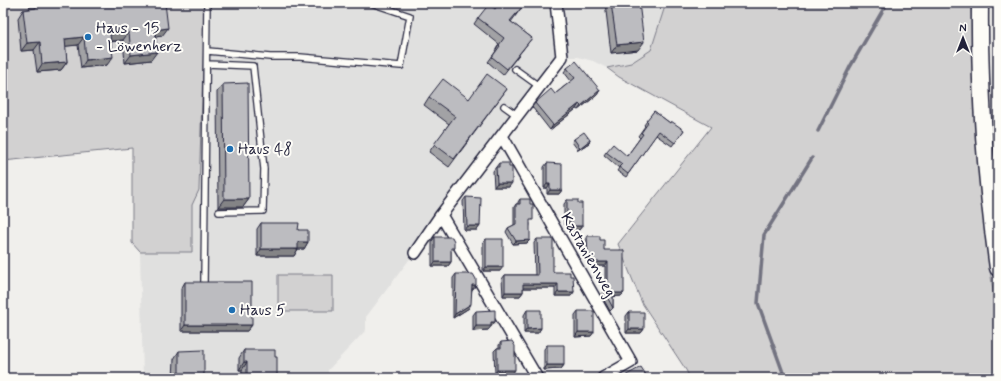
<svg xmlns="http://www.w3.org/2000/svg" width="1001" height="381" viewBox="0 0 1001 381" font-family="Mynerve,sans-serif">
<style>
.built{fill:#e0e0df}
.green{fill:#d2d1d1;stroke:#7a7a86}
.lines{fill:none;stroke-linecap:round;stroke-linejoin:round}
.stream{stroke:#737381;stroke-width:3.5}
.service-casing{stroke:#22223b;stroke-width:8}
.minor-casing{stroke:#22223b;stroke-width:14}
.secondary-casing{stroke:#22223b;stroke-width:19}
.service{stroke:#fdfcf7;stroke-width:5.5}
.minor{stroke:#fdfcf7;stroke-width:11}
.secondary{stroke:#fdfcf7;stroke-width:16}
.wall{fill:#a2a2a5;stroke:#22223b}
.shaded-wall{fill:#848486;stroke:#22223b}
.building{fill:#bcbcc0;stroke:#22223b}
.poi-dot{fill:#1f6fb2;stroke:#fdfcf7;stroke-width:1.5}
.labels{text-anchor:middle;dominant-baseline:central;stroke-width:4;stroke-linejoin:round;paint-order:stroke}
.poi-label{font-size:16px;fill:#22223b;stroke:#fdfcf7;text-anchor:start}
.street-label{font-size:16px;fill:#22223b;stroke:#fdfcf7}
</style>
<rect width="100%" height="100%" fill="#f0efec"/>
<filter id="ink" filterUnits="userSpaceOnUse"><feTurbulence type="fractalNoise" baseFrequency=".025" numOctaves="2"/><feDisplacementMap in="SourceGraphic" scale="8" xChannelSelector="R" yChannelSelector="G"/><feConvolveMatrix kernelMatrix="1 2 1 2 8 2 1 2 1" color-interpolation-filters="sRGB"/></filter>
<g filter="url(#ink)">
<path class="built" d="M3 3H666L651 50 631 63 607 68 593 61 578 57H562L366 317V330L328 370V378H143L140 252 132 243V148L3 161Z"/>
<path class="green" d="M3 3H205L199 190 192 205V252H140L132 243V148L3 161Z
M666 3H971L975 117 987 248 998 326V378H690L686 370 642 303 618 244 711 127 619 77 607 68 631 63 651 50Z
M278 275H333V311H278Z"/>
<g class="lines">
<path class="stream" d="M818 131 850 67 887 3
M785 378 758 303 764 235 812 158"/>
<defs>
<path id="service" d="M208 51 270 57H300L401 66 410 16 371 3
M207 64 253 66 264 169 263 211 219 212
M515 69 540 87
M504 106 518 116
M204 282 207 3"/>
<path id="minor" d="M502 136 631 362 603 378
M441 215 537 378
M415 253 441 215 562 57 556 3"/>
<path id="secondary" d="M980 3C979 90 986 182 998 268"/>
</defs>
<use href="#service" class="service-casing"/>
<use href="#minor" class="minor-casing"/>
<use href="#secondary" class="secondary-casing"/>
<use href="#service" class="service"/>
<use href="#minor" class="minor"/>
<use href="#secondary" class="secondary"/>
</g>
<path class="wall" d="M29 3H165L162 36 155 37 151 60 125 63 123 40 111 42 107 65 81 68 78 45 65 46 67 62 61 70 37 72 34 50 21 51 18 18 23 10 30 9Z
M605 3H639L638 50 611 53Z
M520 5 522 7 511 22 532 38 503 75 488 62 496 51H495L499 44 474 24 478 18 495 9Z
M567 68 600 90 597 95 578 110 576 109 550 130 532 107 535 103 555 94 571 81 564 72Z
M223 84 249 199 243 207H218L217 92Z
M507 89 449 167 429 152 449 124 424 105 429 97 469 99Z
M654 111 670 123 684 130 672 146 656 135 626 177 617 171 619 168 604 155 606 152 627 156 640 138 638 136 645 126 644 125Z
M574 139 590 140 589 143 578 150 572 142Z
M499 163 509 187H494L493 171Z
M547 163 562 190 559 194H547V188H544V167Z
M466 197 480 226 477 230H464L463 201Z
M520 199 530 224 527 243 513 244 506 232 508 228 514 225V207L516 204H518V202Z
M567 200 578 203 582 226 579 230H569V224H564V204Z
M261 223 298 230 308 242 304 249H298L294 256H257V229Z
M587 236 600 240 604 250 621 296H613V308L610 311 601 295 604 291 605 290V266H589V260H585V240Z
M435 237 451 251V262L448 266H432V241Z
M486 239 500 271H483V243Z
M537 239 553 272 570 276 574 292 571 296H555V288H523V292L520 296H503L502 279 505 275H535L534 243Z
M456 274 473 289H472L469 308 453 318V278Z
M185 282 252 325 247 331H181V289Z
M527 310 541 328 538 333H524V315Z
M476 311 492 326H491L488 330 473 331V315Z
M578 311 594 332 591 336 575 337V315Z
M629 312 644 329 641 333H626V316Z
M501 342 513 373 495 374 494 351 497 348H499V345Z
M547 345 564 365 561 369 544 370V349Z
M244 350 275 357 277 378H242V370H239V358Z
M179 351 204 378H173L174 359Z"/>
<path class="shaded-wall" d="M568 3H578L567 4Z
M168 28 162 36 149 38 155 30Z
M129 32 123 40 105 42 110 34Z
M84 37 78 45 59 47 65 39Z
M40 42 34 50 21 51 27 43Z
M644 42 638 50 611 53 617 45Z
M157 52 151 60 125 63 131 55Z
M113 57 107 65 81 68 86 60Z
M67 62 61 70 37 72 42 64Z
M600 90 597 95 578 110 581 106Z
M579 104 576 109 550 130 553 125Z
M590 140 589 143 578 150 580 148Z
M497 183H512L509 187H494Z
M547 184H550L547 188H544Z
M550 190H562L559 194H547Z
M224 199H249L243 207H218Z
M567 220H571L569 224H564Z
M467 226H480L477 230H464Z
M571 226H582L579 230H569Z
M530 240 527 243 513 244 516 241Z
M298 242H308L304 249H294Z
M261 249H298L294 256H257Z
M588 256H591L589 260H585Z
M435 262H451L448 266H432Z
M591 262H608L605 266H589Z
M486 267H503L500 271H483Z
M523 284H558L555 288H520Z
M472 285H476L473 289H469Z
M505 292H523L520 296H503Z
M558 292H574L571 296H555Z
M613 293H624L621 296 610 297Z
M471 304 469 308 453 318 455 314Z
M491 322H495L488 330 473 331 476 326Z
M185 325H252L247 331H181Z
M541 328 538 333H524L527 329Z
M629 329H644L641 333H626Z
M578 332H594L591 336 575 337Z
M244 362H247L242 370H239Z
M547 365H564L561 369 544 370Z
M497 370H515L513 373 495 374Z"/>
<path class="building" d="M36 3H165L168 28 155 30 157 52 131 55 129 32 110 34 113 57 86 60 84 37 65 39 67 62 42 64 40 42 27 43 23 10 36 8Z
M500 3H521L520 5 522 7 510 21 532 38 507 69 492 57 500 46 499 45 504 38 478 18 489 4 495 9Z
M611 3H639L644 42 617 45Z
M576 61 600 90 581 106 579 104 553 125 535 103 551 89 555 94 575 78 567 68Z
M487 74 507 89 454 159 434 144 455 116 429 97 443 79 469 99Z
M248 83 249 199H224L223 84Z
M654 111 670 123 671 121 684 130 675 143 659 131 628 174 619 167 622 164 606 152 613 144 627 156 643 134 641 133 648 123 646 121Z
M584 132 590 140 580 148 574 139Z
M499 163H509V167H512V183H497L496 167H499Z
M547 163 562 164V190H550V184H547Z
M466 197 481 198 480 226H467Z
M520 199H530V204H533V220H530V240L516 241 508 228 516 224V204H520Z
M567 200H578V203H582V226H571V220H567Z
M261 223H299L298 230H308V242H298V249H261Z
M587 236H600V240H604V250H624V293H613V308L604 291 608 289V262H591V256H588Z
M435 237H452L454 241V248H451V262H435Z
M486 239H503V267H486Z
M537 239H553V272H570V276H573L574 292H558V284H523V292H505V275H538Z
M456 274H473L476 279V285H472L471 304 455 314Z
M185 282H252V325H185Z
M495 310V322H491V326H476V311Z
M527 310H541V328L527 329Z
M578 311H594V332H578Z
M629 312H644V329H629Z
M512 341 515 346V370H497V348H501V342Z
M547 345H564V365H547Z
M204 350V378H179V351Z
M244 350H275V357H277V378H247V362H244Z
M641 367 648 378H621Z"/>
</g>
<g class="poi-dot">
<circle cx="88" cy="37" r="4"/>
<circle cx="230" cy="149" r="4"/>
<circle cx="232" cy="310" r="4"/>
</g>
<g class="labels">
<g class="poi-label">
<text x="96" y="28">Haus - 15<tspan x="96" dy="18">- Löwenherz</tspan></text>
<text x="238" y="149">Haus 48</text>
<text x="240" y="310">Haus 5</text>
</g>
<g class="street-label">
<text transform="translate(588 255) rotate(60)">Kastanienweg</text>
</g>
</g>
<rect width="1001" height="381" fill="none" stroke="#fdfcf7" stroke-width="16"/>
<rect x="8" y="8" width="985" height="365" fill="none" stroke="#22223b" stroke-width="1.5" filter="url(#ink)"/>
<g transform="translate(963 38)" stroke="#fdfcf7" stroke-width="3" paint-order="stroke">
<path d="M0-3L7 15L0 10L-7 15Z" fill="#22223b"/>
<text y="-6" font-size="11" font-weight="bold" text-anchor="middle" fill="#22223b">N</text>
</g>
</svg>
